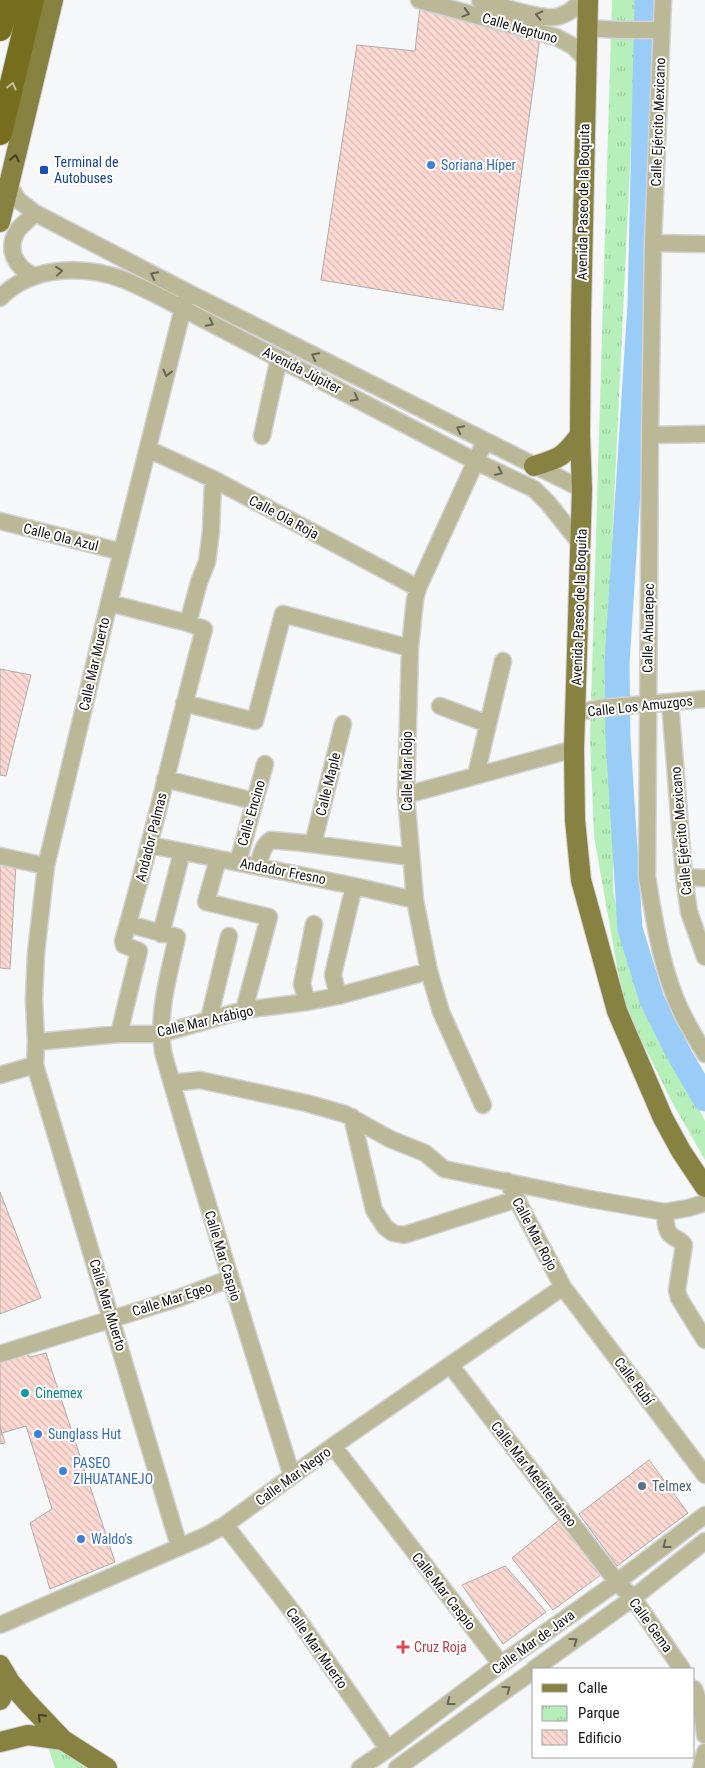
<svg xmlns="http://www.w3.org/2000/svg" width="705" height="1768" viewBox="0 0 705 1768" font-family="'Roboto Condensed',sans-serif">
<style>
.park{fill:url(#park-tufts)}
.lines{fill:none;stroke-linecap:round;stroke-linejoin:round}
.river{stroke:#99ccf6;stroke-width:25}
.building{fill:url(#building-back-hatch);stroke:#b0adac}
.minor-casing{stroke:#d1d3d5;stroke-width:19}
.major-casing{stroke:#d1d3d5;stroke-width:22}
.highway-casing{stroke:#d1d3d5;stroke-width:26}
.minor{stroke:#bab897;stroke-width:16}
.major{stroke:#888242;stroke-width:20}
.highway{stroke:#766e1c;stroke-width:24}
.oneway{stroke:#676656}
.oneway2{stroke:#c1be99}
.oneway3{stroke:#424027}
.shop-dot{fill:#3f7fe0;stroke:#fff;stroke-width:2}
.transit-dot{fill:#1a4fb4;stroke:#fff;stroke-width:2}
.culture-dot{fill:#0f9aa8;stroke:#fff;stroke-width:2}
.service-dot{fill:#5c6f8a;stroke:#fff;stroke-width:2}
.health-dot{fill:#e0444e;stroke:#fff;stroke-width:2}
.labels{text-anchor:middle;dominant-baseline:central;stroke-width:4;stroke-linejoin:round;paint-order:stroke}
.street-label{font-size:14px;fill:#141415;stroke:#fff}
.transit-label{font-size:14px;fill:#164399;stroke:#fff;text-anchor:start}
.shop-label{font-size:14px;fill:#366cbe;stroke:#fff;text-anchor:start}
.culture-label{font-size:14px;fill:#0d838f;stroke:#fff;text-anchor:start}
.service-label{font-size:14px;fill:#4e5e75;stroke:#fff;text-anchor:start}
.health-label{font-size:14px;fill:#be3a42;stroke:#fff;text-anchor:start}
</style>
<defs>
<pattern id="park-tufts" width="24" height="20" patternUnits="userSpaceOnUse" patternTransform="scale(1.25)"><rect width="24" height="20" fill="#b7efba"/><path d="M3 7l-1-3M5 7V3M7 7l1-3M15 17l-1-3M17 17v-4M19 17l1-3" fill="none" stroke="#9ccc9f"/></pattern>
<pattern id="building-back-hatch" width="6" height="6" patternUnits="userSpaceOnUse" patternTransform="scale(1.25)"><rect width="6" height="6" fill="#fcd9d2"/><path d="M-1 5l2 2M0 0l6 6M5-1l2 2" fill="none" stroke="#d7b9b3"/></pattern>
</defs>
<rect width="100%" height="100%" fill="#f5f7f9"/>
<path class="park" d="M612 0H638L608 628 613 739V891L631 971 705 1121V1160L672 1102 628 1013 617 967 594 836 590 738Z
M47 1744 73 1754 95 1768H55Z"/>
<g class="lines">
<path class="river" d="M647 0 640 304 617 663 618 738 630 929 652 1000 679 1054 705 1099"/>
</g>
<path class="building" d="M420 7 540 37 503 310 321 280 357 45 415 51Z
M0 669 31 675 6 776 0 775Z
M0 861 16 864 10 969 0 968Z
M0 1192 41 1298 0 1314Z
M24 1352 30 1357 46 1353 115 1562 50 1589 30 1523 52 1509 26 1426 2 1433 0 1427V1362Z
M0 1427 5 1443 0 1444Z
M649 1460 688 1513 617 1566 579 1514Z
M559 1520 602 1574 553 1610 512 1558Z
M505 1566 546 1612 503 1644 462 1585Z"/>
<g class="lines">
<defs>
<path id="minor" d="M419 0 556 37 573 46 587 60
M480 0C498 5 544 22 560 16 569 13 576 7 582 0
M663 0 653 243 650 435 647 877C655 922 661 969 681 1011 688 1026 697 1040 705 1054
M587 28 620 30H661
M9 185 18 200 35 213 187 292 582 489
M653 243 705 244
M34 276C16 268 5 249 18 230 22 224 30 219 35 213
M0 298C32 265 84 265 125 280 134 284 144 289 153 293L475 461 534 489 548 503 580 543
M650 435 705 434
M262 436 279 358
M148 449 213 479 418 588
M0 521 122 552
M109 603 188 623 204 629C176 733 153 838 123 941L124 945 139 951 119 1034
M188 623 199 582 207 562 211 531 213 479
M670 702 684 877 689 912 705 957
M184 703 255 721 283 614 410 648
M440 706 488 724
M575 713 600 708 705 699
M476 775 503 661
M165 779 254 801
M406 795 574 749
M313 844 343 724
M150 845 354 886 415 900
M0 856 46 866
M218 859 206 902 269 917 244 1010
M238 862 265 764
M258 866C261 857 262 845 271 840L304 843 411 857
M684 877 705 878
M128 924 177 937C169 975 157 1012 163 1052 203 1194 248 1335 292 1476
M161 934 182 852
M338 996 333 975 335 966 354 886
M307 1002 302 984 314 924
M209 1019 229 936
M36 1042 34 999 36 953 46 866 109 603 187 292
M35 1065 179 1546
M0 1075 35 1065 36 1042 119 1034H160L244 1010 307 1002 338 996 429 971
M172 1083 200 1080 306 1103 345 1114 390 1139 425 1153 444 1169 590 1199 665 1212 688 1208 705 1203
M483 1105 441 1012 429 971 415 900 406 795 410 648 415 599 418 588 485 441
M352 1117 374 1210 385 1227 393 1233 404 1235 517 1199
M507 1181 563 1287 705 1475
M665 1212C666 1219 665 1231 671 1235 675 1239 680 1239 684 1245L677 1290 679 1298 705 1340
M0 1354 179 1298 229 1279
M451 1366 617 1582 633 1598 682 1669
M333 1446 501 1664
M225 1525 295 1615 388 1749
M0 1625 205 1536 225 1525 333 1446 563 1287
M534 1669 633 1598 705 1541
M694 1689 702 1710 705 1735
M360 1768 388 1749 501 1664 617 1582 705 1515
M397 1768 534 1670
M701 1768 705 1752"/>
<path id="major" d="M588 0 581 314 580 435 582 489 574 749 575 820 581 880 617 1011 663 1118 681 1151 705 1187
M0 222 53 0
M534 466C561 458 563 457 580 435
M0 1665 10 1682 26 1701 63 1740 107 1768
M0 1700 10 1682
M0 1742 28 1735 63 1740"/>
<path id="highway" d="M0 29 8 0
M0 133 32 0"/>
</defs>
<use href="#minor" class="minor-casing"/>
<use href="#major" class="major-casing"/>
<use href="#highway" class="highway-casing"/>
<use href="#minor" class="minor"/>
<use href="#major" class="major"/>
<use href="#highway" class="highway"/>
</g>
<defs><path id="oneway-chevron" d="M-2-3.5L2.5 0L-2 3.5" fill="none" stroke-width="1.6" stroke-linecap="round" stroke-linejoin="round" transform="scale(1.25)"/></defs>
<g class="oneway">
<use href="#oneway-chevron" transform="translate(466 13) rotate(15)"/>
<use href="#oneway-chevron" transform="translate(539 15) rotate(-167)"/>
<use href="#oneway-chevron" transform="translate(59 271) rotate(-6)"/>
<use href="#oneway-chevron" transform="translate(154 275) rotate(-153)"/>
<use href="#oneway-chevron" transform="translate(210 323) rotate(27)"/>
<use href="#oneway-chevron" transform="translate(315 356) rotate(-153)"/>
<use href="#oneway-chevron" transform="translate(167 373) rotate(104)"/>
<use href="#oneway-chevron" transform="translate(355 398) rotate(28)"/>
<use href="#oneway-chevron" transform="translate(460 429) rotate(-153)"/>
<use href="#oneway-chevron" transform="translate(499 472) rotate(26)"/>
<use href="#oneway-chevron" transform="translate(666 1545) rotate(143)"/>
<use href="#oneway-chevron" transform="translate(574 1641) rotate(-36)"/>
<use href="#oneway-chevron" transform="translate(507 1689) rotate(-36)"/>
<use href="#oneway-chevron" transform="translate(450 1702) rotate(143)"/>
</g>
<use class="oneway2" href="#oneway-chevron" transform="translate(12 86) rotate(-76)"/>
<g class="oneway3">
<use href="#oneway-chevron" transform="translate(15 158) rotate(-78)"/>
<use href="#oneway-chevron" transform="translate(41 1717) rotate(-134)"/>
</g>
<g class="shop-dot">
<circle cx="431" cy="165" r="5"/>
<circle cx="38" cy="1434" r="5"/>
<circle cx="63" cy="1471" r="5"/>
<circle cx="81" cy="1539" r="5"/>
</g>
<rect class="transit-dot" x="39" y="165" width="10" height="10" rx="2.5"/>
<circle class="culture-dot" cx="25" cy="1393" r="5"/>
<circle class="service-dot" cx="642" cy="1486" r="5"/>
<path class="health-dot" d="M400.5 1639.5h5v5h5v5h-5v5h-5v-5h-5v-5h5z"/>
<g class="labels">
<g class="street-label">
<text transform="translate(520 28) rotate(16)">Calle Neptuno</text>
<text transform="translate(658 122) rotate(-88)">Calle Ejército Mexicano</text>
<text transform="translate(583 202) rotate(-89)">Avenida Paseo de la Boquita</text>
<text transform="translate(302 370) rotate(27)">Avenida Júpiter</text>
<text transform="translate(284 517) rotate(28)">Calle Ola Roja</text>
<text transform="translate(61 537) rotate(14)">Calle Ola Azul</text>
<text transform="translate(579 607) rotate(-88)">Avenida Paseo de la Boquita</text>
<text transform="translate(648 628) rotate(-89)">Calle Ahuatepec</text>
<text transform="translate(94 664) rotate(-77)">Calle Mar Muerto</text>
<text transform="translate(640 706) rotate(-6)">Calle Los Amuzgos</text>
<text transform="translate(407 771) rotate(-90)">Calle Mar Rojo</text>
<text transform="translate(328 784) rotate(-76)">Calle Maple</text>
<text transform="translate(251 813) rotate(-74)">Calle Encino</text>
<text transform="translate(681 831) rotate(-95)">Calle Ejército Mexicano</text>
<text transform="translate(151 837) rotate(-76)">Andador Palmas</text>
<text transform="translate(283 871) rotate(11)">Andador Fresno</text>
<text transform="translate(205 1021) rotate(-13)">Calle Mar Arábigo</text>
<text transform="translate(535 1234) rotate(62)">Calle Mar Rojo</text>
<text transform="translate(223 1256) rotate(73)">Calle Mar Caspio</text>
<text transform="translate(172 1299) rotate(-18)">Calle Mar Egeo</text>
<text transform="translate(108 1305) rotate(73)">Calle Mar Muerto</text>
<text transform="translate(634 1381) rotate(53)">Calle Rubí</text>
<text transform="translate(534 1474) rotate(52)">Calle Mar Mediterráneo</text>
<text transform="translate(293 1476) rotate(-36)">Calle Mar Negro</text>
<text transform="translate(444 1591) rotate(52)">Calle Mar Caspio</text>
<text transform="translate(651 1625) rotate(54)">Calle Gema</text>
<text transform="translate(533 1642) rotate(-36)">Calle Mar de Java</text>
<text transform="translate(317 1648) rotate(55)">Calle Mar Muerto</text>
</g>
<g class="transit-label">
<text x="54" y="162">Terminal de<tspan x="54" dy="16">Autobuses</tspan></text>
</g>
<g class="shop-label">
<text x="441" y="165">Soriana Híper</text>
<text x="48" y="1434">Sunglass Hut</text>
<text x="73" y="1463">PASEO<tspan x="73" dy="16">ZIHUATANEJO</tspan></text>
<text x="91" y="1539">Waldo's</text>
</g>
<g class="culture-label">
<text x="35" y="1393">Cinemex</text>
</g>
<g class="service-label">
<text x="652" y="1486">Telmex</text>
</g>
<g class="health-label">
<text x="414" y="1647">Cruz Roja</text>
</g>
</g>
<rect x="532" y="1668" width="162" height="90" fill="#ffffff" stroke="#a1a1a1"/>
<rect x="542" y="1684" width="25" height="8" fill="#888242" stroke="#a1a1a1"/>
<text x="578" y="1693" font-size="15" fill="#141415">Calle</text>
<rect x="542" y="1706" width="25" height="15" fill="url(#park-tufts)" stroke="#a1a1a1"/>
<text x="578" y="1718" font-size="15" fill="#141415">Parque</text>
<rect x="542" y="1730" width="25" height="15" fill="url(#building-back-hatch)" stroke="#a1a1a1"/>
<text x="578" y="1743" font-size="15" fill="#141415">Edificio</text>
</svg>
